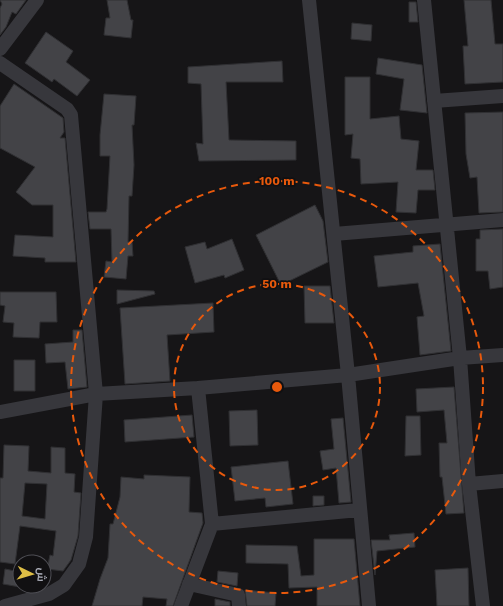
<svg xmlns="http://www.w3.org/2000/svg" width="503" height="606" viewBox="0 0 503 606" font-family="'Work Sans',Cairo,sans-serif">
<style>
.building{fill:#434347;stroke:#303033;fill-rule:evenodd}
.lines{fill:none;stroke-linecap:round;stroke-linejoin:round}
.minor{stroke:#37373c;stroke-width:14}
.ring{fill:none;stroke:#e8590c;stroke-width:2;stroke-dasharray:7 5}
.centre{fill:#e8590c;stroke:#111012;stroke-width:2}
.ring-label{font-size:12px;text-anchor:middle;font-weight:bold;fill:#e8590c;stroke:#111012;stroke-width:3.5;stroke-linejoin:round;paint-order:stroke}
</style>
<rect width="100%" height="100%" fill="#161517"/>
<path class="building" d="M0 0H26L16 14 12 12 6 27 0 35V8L2 4Z
M107 0H127L131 20H133L131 38 104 35 106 18H110Z
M464 0H491L495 44H503V82L465 84 463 46H468Z
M409 2H416L418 22H409Z
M352 23 372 25 371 41 351 39Z
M46 32 73 51 66 62 90 80 77 96 54 79 52 82 25 63Z
M378 58 422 65 427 113 400 110 404 79 376 74Z
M282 61 283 82H226L229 140 296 141V160L199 161 196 143 203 144 201 84 188 83V67Z
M345 77H370V119L399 116 401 139 419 141 416 170H433L435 190H418L416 213 396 212 398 182 361 184 360 159 351 158 353 134 345 135Z
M14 84 63 118 64 132 60 138H65L76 262H45V258L13 256 15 235 53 237V205H32L16 192 35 167 0 148V106Z
M104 94 136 96 134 125H132L134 165 132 196H129L128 242H132L133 256H128L126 279 104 277 106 261 112 262 111 229H90L88 212H106L107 209 110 156H100V135Z
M503 112V212L479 213 477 177 470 178 466 154 465 113Z
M315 205 323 221 328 262 281 285 256 235Z
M503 229V287L490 289 488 271H476V239H480V230Z
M232 239 244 270 225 278 224 275 195 283 185 247 205 242 207 249Z
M440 244 451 351 420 355 417 317 424 316 418 283 378 287 374 256 413 252V246Z
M304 286H330L334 323H305Z
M117 290 154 291 155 294 117 304Z
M0 292H56L57 322H40L39 338 13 337 14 323 3 322 5 306 0 305Z
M213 303 214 332 167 335 170 381 125 384 120 308Z
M73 330H82L87 387 68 389 65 362 46 363 45 344 73 342Z
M14 360H35V391H14Z
M454 387 464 513 446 514 442 477H440L439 443H447L444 410 417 412 416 389Z
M257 410 258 445 230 446 229 411Z
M192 415 194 437 125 442 124 420Z
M406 416H420L421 455 405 456Z
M343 418 351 502 339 503 336 468 323 470 320 451 334 449 331 419Z
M4 445 29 446 28 471 51 473V447L65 448V473L75 474 74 492 81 493 78 536 71 560 63 571 47 569 50 555 53 556 56 531 20 526 15 564 0 562V478H3ZM25 483 47 484 45 519 22 516Z
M288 461 293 504 266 507 265 498 235 501 231 467Z
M144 475 190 477 189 512 202 513 203 523 173 606H166L167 599 143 597 142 606H92L100 579 108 558 110 524H113L120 497 121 477 144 479Z
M313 496H324V505L313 506Z
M414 533 415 547 377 551 375 575 371 540H390L389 535Z
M314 539H354L360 606H317V587L289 588 288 564 246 563V545L297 546 301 576 314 575Z
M468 568 469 606H437L435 570Z
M5 569 20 572V587L3 584Z
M218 571 238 573 237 586 217 582Z
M245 590 276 593 275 606H247Z
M215 599 230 602V606H215Z"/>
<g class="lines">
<path class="minor" d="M309 0 348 375 369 606
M424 0 460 358 469 484 483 606
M0 49 37 0
M0 63 67 109 71 115 96 394 86 537 79 564 64 585 49 594 5 606
M434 101 503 96
M334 234 503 220
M0 412 96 394 198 388 348 375 460 358 503 355
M469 484 503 481
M212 524 359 510
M189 584 238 595 239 606
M181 606 212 524 198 388"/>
</g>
<g class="ring">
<circle cx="277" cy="387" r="103"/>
<circle cx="277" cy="387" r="206"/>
</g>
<circle cx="277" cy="387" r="6" class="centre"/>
<g class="ring-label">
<text x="277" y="185">100 m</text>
<text x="277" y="288">50 m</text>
</g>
<g transform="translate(32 574) rotate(95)"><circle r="19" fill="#111012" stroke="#4e4e54"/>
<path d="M0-3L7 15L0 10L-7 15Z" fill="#debe46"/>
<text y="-6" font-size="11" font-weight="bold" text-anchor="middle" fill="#a9abb6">ش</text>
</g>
</svg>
